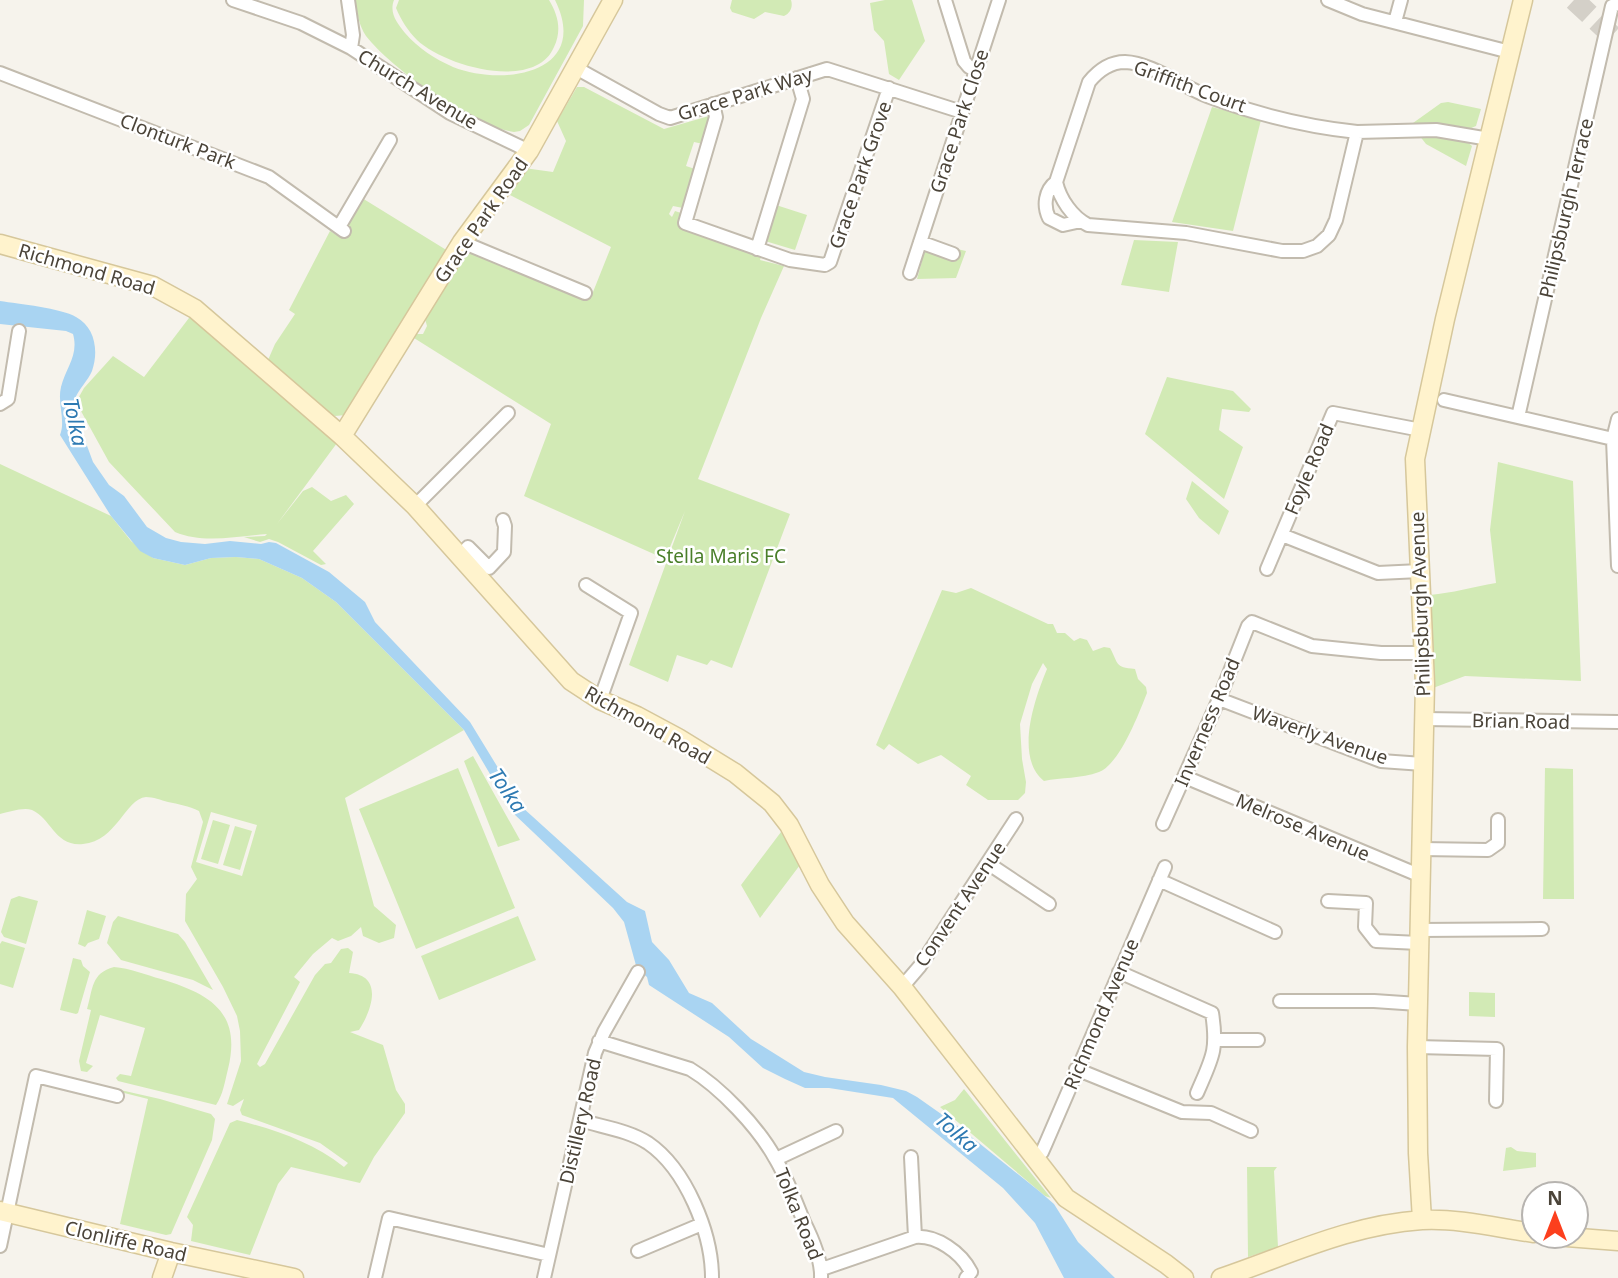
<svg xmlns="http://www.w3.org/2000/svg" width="1618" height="1278" viewBox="0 0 1618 1278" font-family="'Noto Sans',sans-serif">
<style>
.green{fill:#d2eab5;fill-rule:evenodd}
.water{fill:#a9d4f2}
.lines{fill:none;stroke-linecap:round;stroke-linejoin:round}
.highway-tunnel{stroke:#d4d0c8;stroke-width:21;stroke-dasharray:21 10;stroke-linecap:butt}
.street-casing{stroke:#c2bbae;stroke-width:16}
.secondary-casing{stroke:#d6c79b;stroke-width:21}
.street{stroke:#fff;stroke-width:12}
.secondary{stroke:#fff3cd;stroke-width:18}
.labels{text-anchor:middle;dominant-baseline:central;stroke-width:5;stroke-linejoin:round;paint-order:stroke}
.street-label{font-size:19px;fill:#4b4439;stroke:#fff}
.park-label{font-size:19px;fill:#4a7f2a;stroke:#fff}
.water-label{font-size:21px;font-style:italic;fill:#2e7ab2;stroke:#fff}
</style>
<rect width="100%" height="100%" fill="#f6f3ec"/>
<path class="green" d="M355 0H394C389 13 397 23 405 33 418 48 435 59 453 67 504 87 591 73 555 0H584L583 26 529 125 520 131 514 132C472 126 392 69 366 36 359 26 357 12 355 0Z
M399 0H549C558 15 562 30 554 47 535 92 444 66 417 40 408 31 401 20 396 8Z
M732 0H791C793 6 791 13 784 16L765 12 754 19 732 12 730 8Z
M885 0H912L925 41 899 80 889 74 884 41 874 30 870 3Z
M577 87H584L664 129 709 116 711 121 703 144 694 142 686 166 695 169 683 208 673 206 669 214 672 217 675 211 681 213V224L762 254 760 260 784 266 761 318 698 479 790 514 732 668 711 660 707 665 677 655 668 682 629 665 685 511 665 559 524 496 551 424 414 338 416 334H423L427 326 425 319 464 255 471 250 591 297 611 247 504 192 524 168 553 172 566 141 557 121Z
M1448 102 1481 109 1476 126 1469 129 1413 123 1441 103Z
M1212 107 1261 120 1233 231 1172 222Z
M1419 135C1435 136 1461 134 1472 146L1466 166 1426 144Z
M362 198 448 251 346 415 335 416 324 411 268 360 275 344 295 314 289 310 330 231 340 237Z
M776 205 807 215 795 250 765 241Z
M1134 240 1178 242 1169 292 1121 285Z
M925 249 932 250 952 260 957 249 966 251 956 278 917 279 922 261 920 257Z
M192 314 340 439 277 524 303 491 312 487 331 501 346 495 354 504 313 551 326 564 321 565 278 542 269 539 260 542 244 537 265 536 267 534C237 536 203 544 175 532L109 462 76 402 84 388 113 356 144 377Z
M1167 377 1233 391 1251 409 1249 412 1222 409 1219 430 1243 447 1224 499 1145 434Z
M1498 462 1573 481 1581 681 1465 676 1433 688 1430 595C1452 593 1473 587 1496 583L1490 530Z
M0 464 111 516 131 541 153 558 185 565 211 558 236 557 259 559 302 578 336 602 464 730 345 798 374 906 396 925 394 938 379 943 363 936 361 927 351 936 338 941 332 938 313 954 294 977 300 982 257 1064 260 1067 265 1064 315 975 325 964 331 963 341 949 348 948 353 952 349 973C384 975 372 1010 359 1030L350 1032 383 1045 396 1090 405 1104V1113L374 1157 360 1183 291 1167 278 1184 250 1255 191 1241 193 1225 187 1217 230 1123 237 1120C276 1130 312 1142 344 1167L348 1163 320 1143 242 1115 240 1110 244 1099 233 1106 227 1104 241 1061 240 1031 237 1016 223 987 185 921 186 894 197 879 191 867 203 822 199 811C189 806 178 804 168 802 161 800 153 797 146 797 125 799 117 841 83 844 55 847 51 818 32 810 23 807 9 812 0 814ZM211 812 257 825 242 876 196 862Z
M1192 481 1229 511 1219 535 1199 518 1186 499Z
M971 588 1048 624H1053L1057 633H1065L1074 641 1080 638 1087 640 1093 651 1104 647 1110 648C1119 664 1114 667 1135 669L1138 679 1146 687 1147 693C1139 713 1120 764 1099 772 1081 779 1061 777 1044 781 1014 757 1035 698 1047 669L1043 663 1032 684 1020 724 1022 759 1026 782 1025 793 1018 800H988L966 785 971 776 941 755 918 764 889 744 884 750 876 745 942 590 956 593Z
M473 756 520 840 498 847 464 761Z
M458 768 515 908 416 949 359 809Z
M1545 768 1573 769 1574 899H1543Z
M213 820 230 825 218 864 201 859Z
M235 826 252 831 240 870 223 865Z
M781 832 800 865 760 918 741 885Z
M19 896 38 901 26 944 4 937 1 932 11 899Z
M87 910 106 916 99 939 88 943 85 947 78 944Z
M118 916 178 934 185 942 213 990 193 980 121 960 107 943 113 922Z
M518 916 536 960 439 1000 421 956Z
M2 941 25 948 13 988 0 984V944Z
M73 958 81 960 83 966 90 972 78 1013 76 1014 60 1010Z
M114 967C130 968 146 975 161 979 210 994 242 1012 228 1069 225 1081 223 1095 216 1105L118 1081 116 1078 120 1074 131 1076 145 1028 100 1015 86 1063 93 1066 87 1072 81 1071 79 1061 91 1010 87 1009C93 989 91 973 114 967Z
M1469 992 1495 993V1017L1469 1016Z
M41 1072 160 1099 211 1114 215 1119 212 1140 171 1234 166 1235 120 1224 148 1099Z
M964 1089 1051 1198 1045 1196 940 1107 955 1100Z
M1511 1147 1517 1151 1536 1153V1167L1503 1171 1506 1148Z
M1247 1167H1277L1274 1171 1278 1247 1248 1257Z"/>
<path class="water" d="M0 301C19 304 61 308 76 317 95 327 99 351 92 371 88 381 79 388 75 399L83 435 93 462 109 485 124 496 147 527 166 538 181 542 205 544 230 541 261 544 269 542 276 543 329 572 365 602 375 622 470 722 522 807 627 902 645 911 652 942 669 960 689 993 712 1003 751 1039 804 1072 825 1077 881 1085 906 1091 917 1097 954 1123 1039 1191 1054 1204 1078 1242 1115 1278H1064L1035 1223 1003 1188 893 1098 829 1088H805L785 1079 763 1068 729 1037 649 985 647 977 637 969 624 922 613 908 513 813 464 730 336 602 302 578 259 559 236 557 211 558 185 565 153 558 140 551 111 516 60 435C66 420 57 403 61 387 66 367 79 355 73 334L66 331 0 324Z"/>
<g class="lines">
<path class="highway-tunnel" d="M1574 0 1618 41"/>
<defs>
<path id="street" d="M233 0 301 23 351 48
M348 0 353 35 351 48 450 113 529 151
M945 0 964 61 969 67 975 69
M1328 0 1362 14 1510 52
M1395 22 1401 0
M576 68 659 114 670 118 827 69 962 112
M0 73 269 177 344 231
M713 104 716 117 685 223 790 260 825 265 830 262 889 88
M1357 132C1309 127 1256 114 1210 97 1184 88 1152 63 1125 62 1110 62 1098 71 1089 82L1056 182C1060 199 1072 217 1088 225L1186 233 1282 251H1303L1317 246 1329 235 1336 220 1357 132 1436 130 1489 139
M1056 182C1045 190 1043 206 1049 218L1063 225 1081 221
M339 227 390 140
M462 242 585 293
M920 242 953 254
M757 249 803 99 797 78
M910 273 999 0
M1444 400 1613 439
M0 404 8 399 19 331
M1518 417 1612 6 1618 4
M1618 419 1613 439 1618 566
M415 506 508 413
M1282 535 1378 573 1420 571
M460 556 468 547 489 568 504 552 505 526 503 520
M1267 569 1333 413 1421 430
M586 585 631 613 600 700
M1219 699 1381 761 1423 764
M1424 719 1618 722
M1185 777 1421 876
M1163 824 1219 699 1248 626 1252 622 1312 646 1381 653H1424
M1421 849 1488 850 1498 843V820
M989 864 1049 904
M1159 880 1275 932
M1328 901 1366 903 1365 927 1376 941 1419 943
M1419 930 1542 929
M1119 972 1212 1013C1218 1051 1212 1058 1197 1093
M902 987 920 966 1016 819
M1280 1001H1374L1418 1004
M1216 1040H1258
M599 1041 690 1069C720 1087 758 1127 775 1158 787 1178 795 1200 804 1222 812 1238 822 1260 821 1278
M1417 1047 1497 1049 1496 1101
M1076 1069 1182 1112 1211 1113 1251 1131
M580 1120C602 1127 628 1130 648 1143 686 1169 712 1233 712 1278
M911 1157 915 1237
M776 1159 836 1131
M1034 1159 1042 1152 1046 1143 1165 867
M0 1246 36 1076 117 1096
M638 1251 702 1224
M822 1269 915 1237C936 1235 961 1252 971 1272L966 1278
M375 1278 389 1218 549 1255
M544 1278 595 1053 604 1032 638 972"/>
<path id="secondary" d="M0 244 153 286 195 309 342 436 415 506 571 681 600 700 637 716 678 738 735 773 772 803 789 825 820 885 845 923 902 987 1066 1198 1166 1264 1184 1278
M342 436 462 242 529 151 613 0
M0 1211 171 1252 294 1278
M1422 1220 1418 1153 1417 1047 1425 684 1415 459 1445 319 1523 0
M1554 1236 1618 1241
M162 1278 171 1252
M1221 1278C1289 1255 1349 1225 1422 1220 1459 1218 1498 1228 1534 1233"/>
</defs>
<use href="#street" class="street-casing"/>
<use href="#secondary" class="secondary-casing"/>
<use href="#street" class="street"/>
<use href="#secondary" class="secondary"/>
</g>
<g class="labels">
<g class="street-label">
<text transform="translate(1190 86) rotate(20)">Griffith Court</text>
<text transform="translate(418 89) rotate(31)">Church Avenue</text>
<text transform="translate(745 94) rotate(-17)">Grace Park Way</text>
<text transform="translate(959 121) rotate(-72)">Grace Park Close</text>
<text transform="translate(178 141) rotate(21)">Clonturk Park</text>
<text transform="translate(860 175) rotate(-71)">Grace Park Grove</text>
<text transform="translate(1566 208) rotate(-77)">Philipsburgh Terrace</text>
<text transform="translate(481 220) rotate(-55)">Grace Park Road</text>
<text transform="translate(87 269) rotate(16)">Richmond Road</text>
<text transform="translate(1309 469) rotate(-67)">Foyle Road</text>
<text transform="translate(1420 604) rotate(-92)">Philipsburgh Avenue</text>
<text transform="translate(1521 721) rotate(1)">Brian Road</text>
<text transform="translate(1207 722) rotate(-67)">Inverness Road</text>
<text transform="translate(648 725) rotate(29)">Richmond Road</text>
<text transform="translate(1320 735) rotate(19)">Waverly Avenue</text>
<text transform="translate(1303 827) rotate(23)">Melrose Avenue</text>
<text transform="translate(960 904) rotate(-56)">Convent Avenue</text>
<text transform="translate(1101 1014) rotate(-67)">Richmond Avenue</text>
<text transform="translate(580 1121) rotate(-77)">Distillery Road</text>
<text transform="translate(799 1214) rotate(68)">Tolka Road</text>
<text transform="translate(126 1241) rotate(13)">Clonliffe Road</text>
</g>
<g class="park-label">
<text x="721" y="556">Stella Maris FC</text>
</g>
<g class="water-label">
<text transform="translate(76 422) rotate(78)">Tolka</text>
<text transform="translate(508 790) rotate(55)">Tolka</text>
<text transform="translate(957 1132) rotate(41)">Tolka</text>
</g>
</g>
<g transform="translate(1555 1215)"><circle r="33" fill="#ffffff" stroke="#b7b4b0" stroke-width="2"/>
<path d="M0-5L12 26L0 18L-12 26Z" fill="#fc3f1d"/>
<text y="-10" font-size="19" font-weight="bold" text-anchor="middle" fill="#4b4439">N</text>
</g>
</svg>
